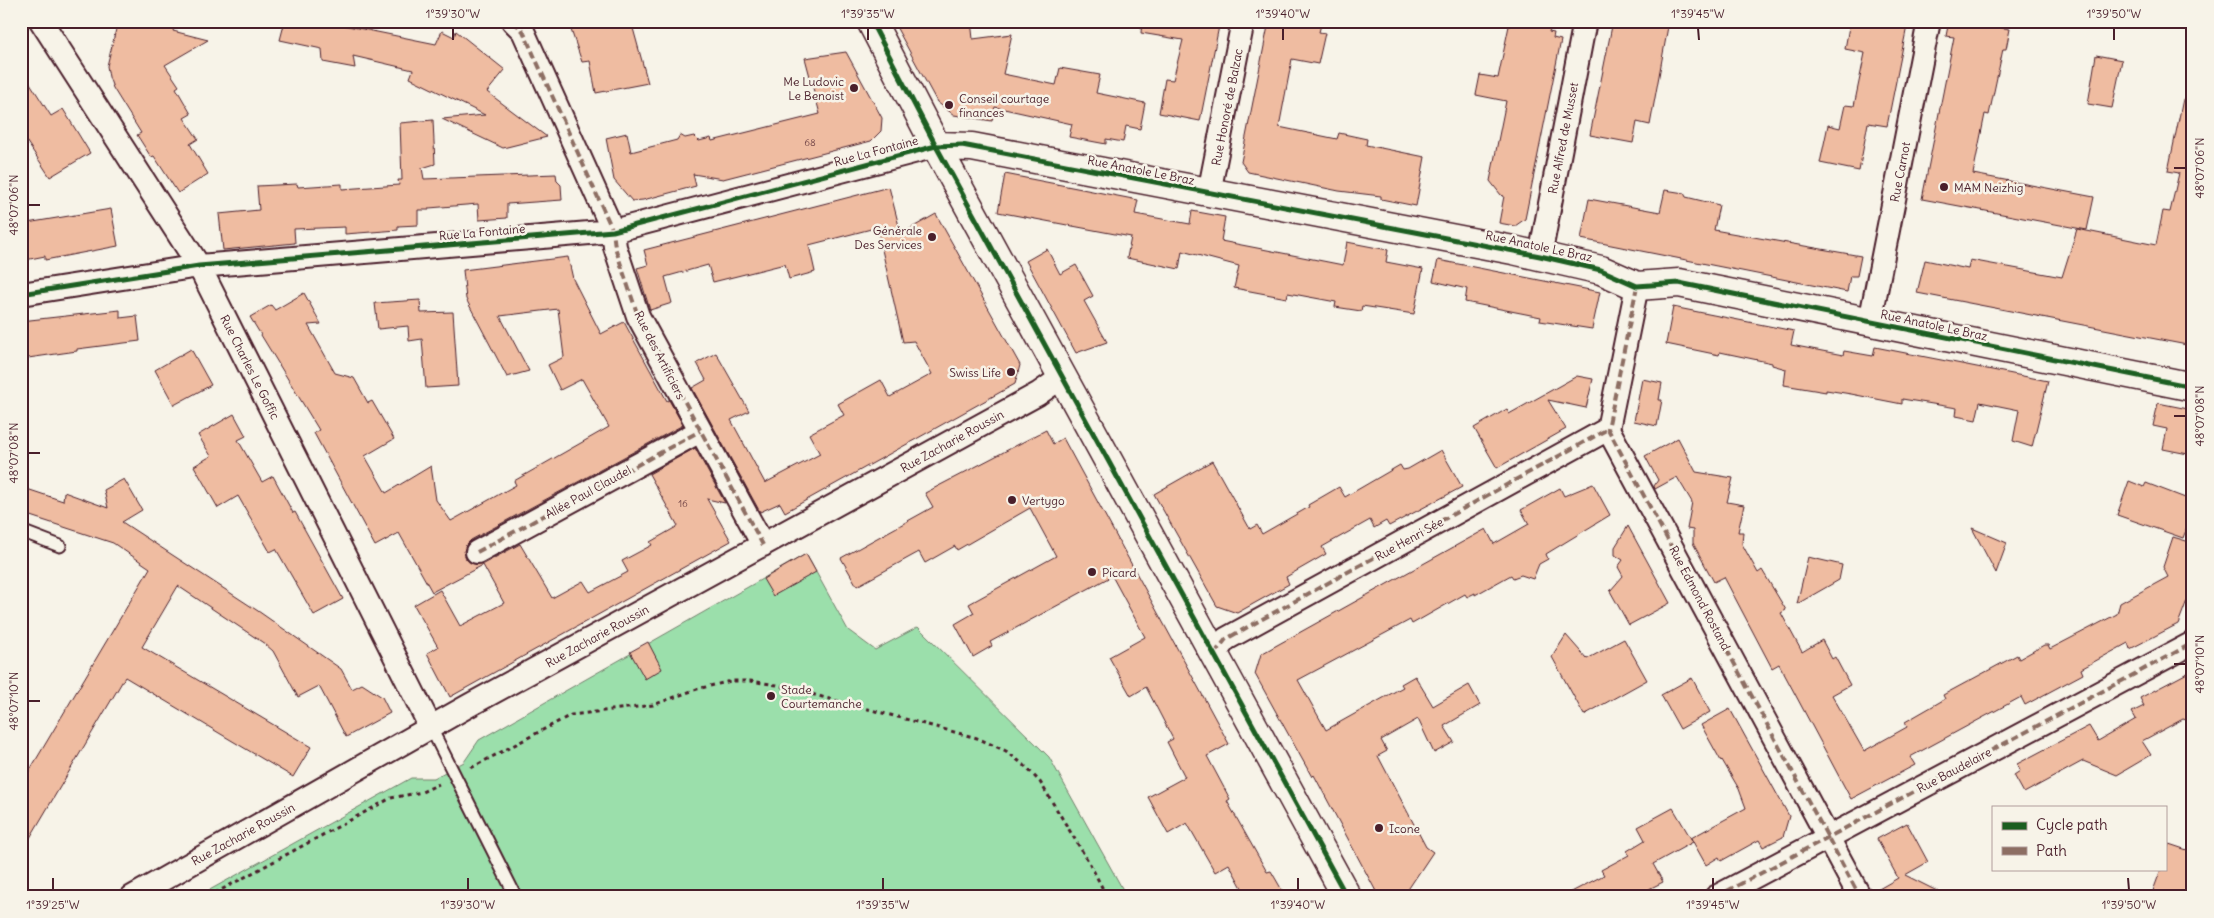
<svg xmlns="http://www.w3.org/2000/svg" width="2214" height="918" viewBox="0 0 2214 918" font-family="Delius,sans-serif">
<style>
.green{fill:#9bdfab;stroke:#727f6b}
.building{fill:#efbca1;stroke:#4a1f2b}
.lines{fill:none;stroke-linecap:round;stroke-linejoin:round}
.lane-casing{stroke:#4a1f2b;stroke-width:15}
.street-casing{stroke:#4a1f2b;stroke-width:26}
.secondary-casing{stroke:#4a1f2b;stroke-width:31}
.path{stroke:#4a1f2b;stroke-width:3;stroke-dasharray:4 4;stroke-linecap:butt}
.lane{stroke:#f7f3e8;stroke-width:11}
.street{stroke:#f7f3e8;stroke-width:22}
.secondary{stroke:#f7f3e8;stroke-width:28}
.quiet{stroke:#8d6e63;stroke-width:4;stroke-dasharray:8 4;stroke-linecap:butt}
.cycleway-casing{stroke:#f7f3e8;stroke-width:8}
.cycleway{stroke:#1b5e20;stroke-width:5}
.ticks{fill:none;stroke:#4a1f2b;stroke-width:2}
.poi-dot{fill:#4a1f2b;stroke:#f7f3e8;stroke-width:2}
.labels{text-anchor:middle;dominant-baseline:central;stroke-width:5;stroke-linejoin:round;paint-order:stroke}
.number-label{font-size:10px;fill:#734648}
.poi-label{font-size:12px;fill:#4a1f2b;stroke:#f7f3e8;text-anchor:start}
.street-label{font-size:12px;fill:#4a1f2b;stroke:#f7f3e8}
.neatline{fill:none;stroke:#4a1f2b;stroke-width:2}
.ticks-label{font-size:12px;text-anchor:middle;fill:#4a1f2b}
</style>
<rect width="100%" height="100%" fill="#f7f3e8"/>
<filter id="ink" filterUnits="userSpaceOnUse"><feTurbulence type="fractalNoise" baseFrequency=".02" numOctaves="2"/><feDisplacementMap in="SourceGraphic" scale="10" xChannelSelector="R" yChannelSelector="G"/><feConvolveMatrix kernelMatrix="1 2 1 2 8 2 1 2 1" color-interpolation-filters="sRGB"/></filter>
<g filter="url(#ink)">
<path class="green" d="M806 554 848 630 875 650 918 627 1049 757 1127 897H197L411 778H434L464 762 479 740Z"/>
<path class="building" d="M118 21H176L173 31 208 40 165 65 179 86 176 88 191 114 184 118 198 139 190 144 208 174 178 193 154 156 151 157 137 135 141 133 113 88 109 77 107 66Z
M285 21H323L436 44 442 31 454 37 456 31 505 70 487 92 547 137 503 148 442 119 485 115 410 78 413 70 353 56 355 68 323 62 322 49 280 40Z
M568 21H631L648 83 596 93 590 61 582 62Z
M893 21H971L973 39 1012 34 1003 74 1056 85 1060 68 1100 75 1096 93 1145 103 1140 129 1126 126 1123 142 1106 139V144L1069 137 1072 124 995 107 992 121 954 115 937 102Z
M1142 21H1220L1200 121 1159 113 1165 79 1173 80 1183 40 1141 33Z
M1269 21H1322L1319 32 1325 33 1318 64 1292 59 1279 127 1337 139 1339 133 1367 139 1366 145 1425 157 1416 206 1381 199V196L1339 191 1248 172 1241 162Z
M1510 21H1538L1551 24 1549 32 1554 33 1553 38 1561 40 1525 219 1515 226 1499 223 1504 196 1501 195 1490 181 1506 101 1476 95 1480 75 1498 78Z
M1613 21H1669L1650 125 1637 122 1633 143 1590 135Z
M1850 21H1908L1887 126 1868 123 1859 171 1820 163 1828 125 1840 128 1845 105 1854 106 1865 53 1845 49Z
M1949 21H1998L1997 27 2010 29 2006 49H2003L1989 115 1985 114 1973 174 2094 197 2087 230 1922 199 1954 37 1946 36Z
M846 52 882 118 881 131 871 141 723 179 693 174 696 186 643 200 632 201 614 180 606 138 627 133 631 152 677 140 680 135 685 138 694 136 699 141 711 138 712 141 820 114 805 58Z
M2096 55 2122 60 2112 108 2088 104Z
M21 69 51 116 63 109 90 153 50 177 21 133Z
M2183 99 2193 100V317L2187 345 1917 293 1925 260 1968 269 1970 260 2062 277 2077 229 2156 245 2163 211 2170 212 2179 173 2168 171Z
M433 120 435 164 422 168 424 179 556 174 557 181 561 185 562 200 507 204V218L479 220 478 204 429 208V210H418V225L398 226V230L345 234V227L294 229 295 243 223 250 219 214 259 210 257 186 297 184 298 187 342 184V189L399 185 398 180H402L400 123Z
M1005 174 1138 200 1135 214 1190 224 1192 211 1225 217 1221 241 1257 248 1343 265 1347 242 1388 250 1386 262 1423 269 1414 314 1362 306 1361 311 1335 307 1336 302 1288 293 1287 298 1234 288 1239 266 1182 251 1179 269 1127 258 1131 237 998 212Z
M889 187 901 234 936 214 1020 365 1015 384 785 512 780 503 760 512 692 388 706 380 697 363 716 353 749 411 731 420 765 483 820 454 809 434 844 415 838 404 881 380 890 397 932 374 914 341 903 342 878 232 875 228 809 245 815 272 789 279 785 264 713 282 708 265 665 277 672 303 650 310 637 268 648 265 644 250Z
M1665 190 1684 193 1686 197 1719 205 1714 230 1861 256 1857 276H1850L1847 292 1581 239 1589 199 1660 212Z
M111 209 118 246 45 260V256L25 260 24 256 21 257V224Z
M1047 249 1060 274 1076 265 1093 296 1084 301 1107 342 1076 353 1026 261Z
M568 257 573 279 601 334 624 322 667 401 669 400 683 425 471 540 466 545 464 551 466 559 471 563 483 564 520 544 552 598 583 581 590 592 628 572 622 561 652 545 650 542 678 526 649 474 695 448 725 503 707 499 731 541 450 697 427 653 438 647 414 605 440 590 460 626 504 603 483 565 432 592 399 533 375 546 314 433 319 430 250 317 271 305 275 310 304 293 321 324 308 325 335 373 354 378 368 403 372 401 394 439 365 456 386 493 431 466 436 500 451 521 516 485 514 481 609 427 582 379 560 390 548 365 564 357 558 309 500 316 529 371 507 377 466 299 463 270Z
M1438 260 1600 292 1592 329 1540 321 1541 317 1465 302 1467 289 1433 281Z
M420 300 421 313 453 312 458 386 426 388 422 339 409 341 408 326 378 329 375 303Z
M1673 307 1794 331 1791 345 1843 355 1844 351 1873 356 1875 347 2048 381 2032 447 2013 441 2019 410 1980 402 1976 420 1956 416 1957 408 1902 399V404L1851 394 1826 390V392L1784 385 1786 369 1772 365V363L1720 352 1719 355 1666 344Z
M120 310V318L137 316 140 341 77 349V351L21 359V321Z
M191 349 211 385 174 405 155 370Z
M1577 376 1593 379 1586 408 1548 400 1566 429 1497 468 1474 428 1507 409 1509 414Z
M1642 379 1662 383 1659 400H1662L1657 426 1634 421Z
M2158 403 2193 410V455L2163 449 2167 429 2153 426Z
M234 414 246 436 238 440 262 482 273 476 293 513 295 512 343 599 314 615 276 549 270 552 238 496 218 508 194 466 211 456 198 435Z
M1046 430 1053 444 1063 438 1229 744 1207 756 1230 799 1227 801 1267 872 1271 871 1286 897H1247L1229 864 1215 872 1187 823 1168 834 1148 797 1185 777 1167 742 1173 739 1146 687 1131 696 1109 657 1145 637 1112 576 990 642 992 646 973 657 955 624 974 613 969 604 1056 556 1030 508 957 550 955 546 925 563 919 552 857 586 841 558 933 507 925 493Z
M1678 438 1696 472 1733 478 1727 502 1744 505 1738 532H1743L1742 544 1758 573 1762 570 1786 610 1781 613 1802 652 1822 640 1832 659 1835 657 1850 685 1832 695 1864 751 1907 727 1905 722 1945 699 1943 695 2017 655 2019 659 2044 645H2048L2050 649 2117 614 2120 603 2168 577 2163 567 2173 537 2193 543V585L2178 624 2130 649 2128 643 2081 669 2083 674 2025 705 2021 697 1910 757 1915 765 1851 799 1779 664 1772 668 1724 577 1714 582 1693 543V530L1687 529 1692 502 1677 477 1655 489 1654 486 1658 480 1645 456Z
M1441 450 1462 487 1389 526 1386 521 1374 528 1370 520 1322 547 1326 554 1286 577 1289 584 1237 613 1217 606 1154 494 1212 461 1250 529 1257 525 1262 534 1309 507 1308 505 1339 487 1345 497 1400 465 1403 470 1408 469Z
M124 479 142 510 122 522 258 611 341 669 352 689 362 684 382 697 390 713 346 737 319 686 298 697 273 651 265 644 178 586 142 647 311 747 293 777 125 677 21 853V785L150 568 113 543 21 513V487L63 501 64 492 108 508 104 490Z
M2129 481 2144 487 2146 483 2193 501V512L2183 538 2117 515Z
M1593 484 1610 515 1546 554 1548 559 1539 564 1533 579 1521 575 1513 578 1511 575 1475 595V593L1467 597 1465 594 1412 624 1410 620 1298 680 1326 730 1403 687 1401 684 1415 676 1433 706 1469 685 1480 705 1444 726 1454 742 1434 753 1418 719 1381 740 1387 751 1378 756 1426 847 1433 852 1403 897H1379L1314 775 1312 777 1255 674 1261 654 1486 529 1494 544 1529 524 1521 510 1560 488 1564 496Z
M1628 526 1670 603 1629 625 1610 591 1623 576 1618 567 1623 560 1615 555V547Z
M1972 528 2007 543 1996 573Z
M806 554 816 572 773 596 763 579Z
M1808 557 1842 565 1839 580 1797 604Z
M1566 635 1587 659 1624 639 1647 680 1584 715 1552 657Z
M648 642 662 669 645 679 630 652Z
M2193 670V722L2183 719 2142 741 2151 755 2117 775 2083 761 2024 793 2014 775 2020 771 2017 764 2089 726 2098 741 2136 719 2132 712 2144 706 2140 698Z
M1692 678 1710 712 1680 729 1661 695Z
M1730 709 1789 816 1783 837 1763 847 1759 840 1721 861 1719 857 1706 865 1691 838 1746 808 1739 789 1722 760 1721 761 1701 725Z
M1673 808 1693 842 1653 864 1663 882 1649 889 1653 897H1562L1604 875 1601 870 1629 855 1627 851 1645 840 1638 827Z
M1907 823 1928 862 1905 875 1949 897H1873L1872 893 1898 878 1877 839Z
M2169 844 2193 852V897H2170L2153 891 2161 869H2165V855Z"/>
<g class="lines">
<defs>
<path id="lane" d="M21 531 60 546
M431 728 516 897"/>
<path id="street" d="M41 21 199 266 431 728
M513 21 523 31 613 231 615 247 638 316 763 545
M1209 193 1243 21
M1540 256 1585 21
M1637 286 1608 429 1860 897
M21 294 199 266 613 231 936 146
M1870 322 1929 21
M477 552 700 431
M1214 654 1226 639 1608 429
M132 897 468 706 1038 394 1062 377
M1716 897 2193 643"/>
<path id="secondary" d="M871 21 936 146 1347 897
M936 146 972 147 1513 250 1601 270 1637 286 1679 283 2193 387"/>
</defs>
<use href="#lane" class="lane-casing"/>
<use href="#street" class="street-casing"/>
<use href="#secondary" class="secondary-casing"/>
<path class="path" d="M471 768 571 715 653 705 697 689 731 681H750L777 685 977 738 1006 751 1024 765 1040 782 1090 864 1107 897
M208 897 391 798 422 792 439 784"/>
<use href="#lane" class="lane"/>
<use href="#street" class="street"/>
<use href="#secondary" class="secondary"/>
<path class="quiet" d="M513 21 523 31 613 231 615 247 638 316 763 545
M1637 286 1608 429 1860 897
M477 552 700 431
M1214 654 1226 639 1608 429
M1716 897 2193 643"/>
<defs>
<path id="cycleway" d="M871 21 936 146 1347 897
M21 294 199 266 613 231 897 156 936 146 962 145 1540 256 1601 270 1637 286 1679 283 2193 387"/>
</defs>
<use href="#cycleway" class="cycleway-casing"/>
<use href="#cycleway" class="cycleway"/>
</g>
</g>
<path class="ticks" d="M453 28V40M868 28V40M1283 28V40M1698 28 1699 40M2114 28V40M2174 168H2186M28 205H40M2174 416H2186M28 453H40M2174 664H2186M28 701H40M53 878V890M468 878V890M883 878V890M1298 878V890M1713 878V890M2128 878 2129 890"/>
<g class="poi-dot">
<circle cx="854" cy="88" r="5"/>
<circle cx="949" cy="105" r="5"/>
<circle cx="1944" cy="187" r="5"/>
<circle cx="932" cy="237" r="5"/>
<circle cx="1011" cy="372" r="5"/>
<circle cx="1012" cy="500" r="5"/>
<circle cx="1092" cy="572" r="5"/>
<circle cx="771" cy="696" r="5"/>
<circle cx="1379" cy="828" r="5"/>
</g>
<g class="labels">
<g class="number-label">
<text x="810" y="142">68</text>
<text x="683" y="503">16</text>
</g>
<g class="poi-label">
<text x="844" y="81" text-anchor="end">Me Ludovic<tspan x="844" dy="14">Le Benoist</tspan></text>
<text x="959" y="98">Conseil courtage<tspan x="959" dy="14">finances</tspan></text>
<text x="1954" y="187">MAM Neizhig</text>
<text x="922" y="230" text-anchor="end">Générale<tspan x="922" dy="14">Des Services</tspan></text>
<text x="1001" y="372" text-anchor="end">Swiss Life</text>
<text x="1022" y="500">Vertygo</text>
<text x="1102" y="572">Picard</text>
<text x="781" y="689">Stade<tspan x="781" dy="14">Courtemanche</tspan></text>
<text x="1389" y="828">Icone</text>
</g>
<g class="street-label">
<text transform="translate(1227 107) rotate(-79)">Rue Honoré de Balzac</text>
<text transform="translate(1563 138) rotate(-79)">Rue Alfred de Musset</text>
<text transform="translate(876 151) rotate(-15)">Rue La Fontaine</text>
<text transform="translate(1141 170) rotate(11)">Rue Anatole Le Braz</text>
<text transform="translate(1900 172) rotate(-79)">Rue Carnot</text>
<text transform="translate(482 232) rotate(-5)">Rue La Fontaine</text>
<text transform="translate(1539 246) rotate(12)">Rue Anatole Le Braz</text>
<text transform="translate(1934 325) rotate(12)">Rue Anatole Le Braz</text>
<text transform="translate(660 355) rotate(63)">Rue des Artificiers</text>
<text transform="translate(250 367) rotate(63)">Rue Charles Le Goffic</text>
<text transform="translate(952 441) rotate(-29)">Rue Zacharie Roussin</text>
<text transform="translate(588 492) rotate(-29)">Allée Paul Claudel</text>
<text transform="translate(1409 539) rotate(-29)">Rue Henri Sée</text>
<text transform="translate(1700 598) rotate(62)">Rue Edmond Rostand</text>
<text transform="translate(597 636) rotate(-29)">Rue Zacharie Roussin</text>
<text transform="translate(1954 770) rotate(-28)">Rue Baudelaire</text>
<text transform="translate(243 834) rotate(-29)">Rue Zacharie Roussin</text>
</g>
</g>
<rect width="2214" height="918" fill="none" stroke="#f7f3e8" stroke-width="55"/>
<rect x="1992" y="806" width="175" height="65" fill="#f7f3e8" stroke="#b29e9c"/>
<rect x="2002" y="822" width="25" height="8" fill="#1b5e20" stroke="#b29e9c"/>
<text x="2036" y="830" font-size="15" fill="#4a1f2b">Cycle path</text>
<rect x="2002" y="847" width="25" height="8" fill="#8d6e63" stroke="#b29e9c"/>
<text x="2036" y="856" font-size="15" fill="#4a1f2b">Path</text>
<rect x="28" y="28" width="2158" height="862" class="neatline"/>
<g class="ticks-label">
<text x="453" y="18">1°39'30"W</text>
<text x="868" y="18">1°39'35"W</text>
<text x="1283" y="18">1°39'40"W</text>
<text x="1698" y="18">1°39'45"W</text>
<text x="2114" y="18">1°39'50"W</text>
<text transform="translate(2200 168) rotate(-90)" y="4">48°07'06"N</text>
<text transform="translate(14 205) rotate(-90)" y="4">48°07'06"N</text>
<text transform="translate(2200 416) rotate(-90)" y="4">48°07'08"N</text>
<text transform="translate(14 453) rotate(-90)" y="4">48°07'08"N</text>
<text transform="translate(2200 664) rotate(-90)" y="4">48°07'10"N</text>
<text transform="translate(14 701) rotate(-90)" y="4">48°07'10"N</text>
<text x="53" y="909">1°39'25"W</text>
<text x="468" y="909">1°39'30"W</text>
<text x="883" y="909">1°39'35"W</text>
<text x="1298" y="909">1°39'40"W</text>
<text x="1713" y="909">1°39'45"W</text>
<text x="2129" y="909">1°39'50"W</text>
</g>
</svg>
